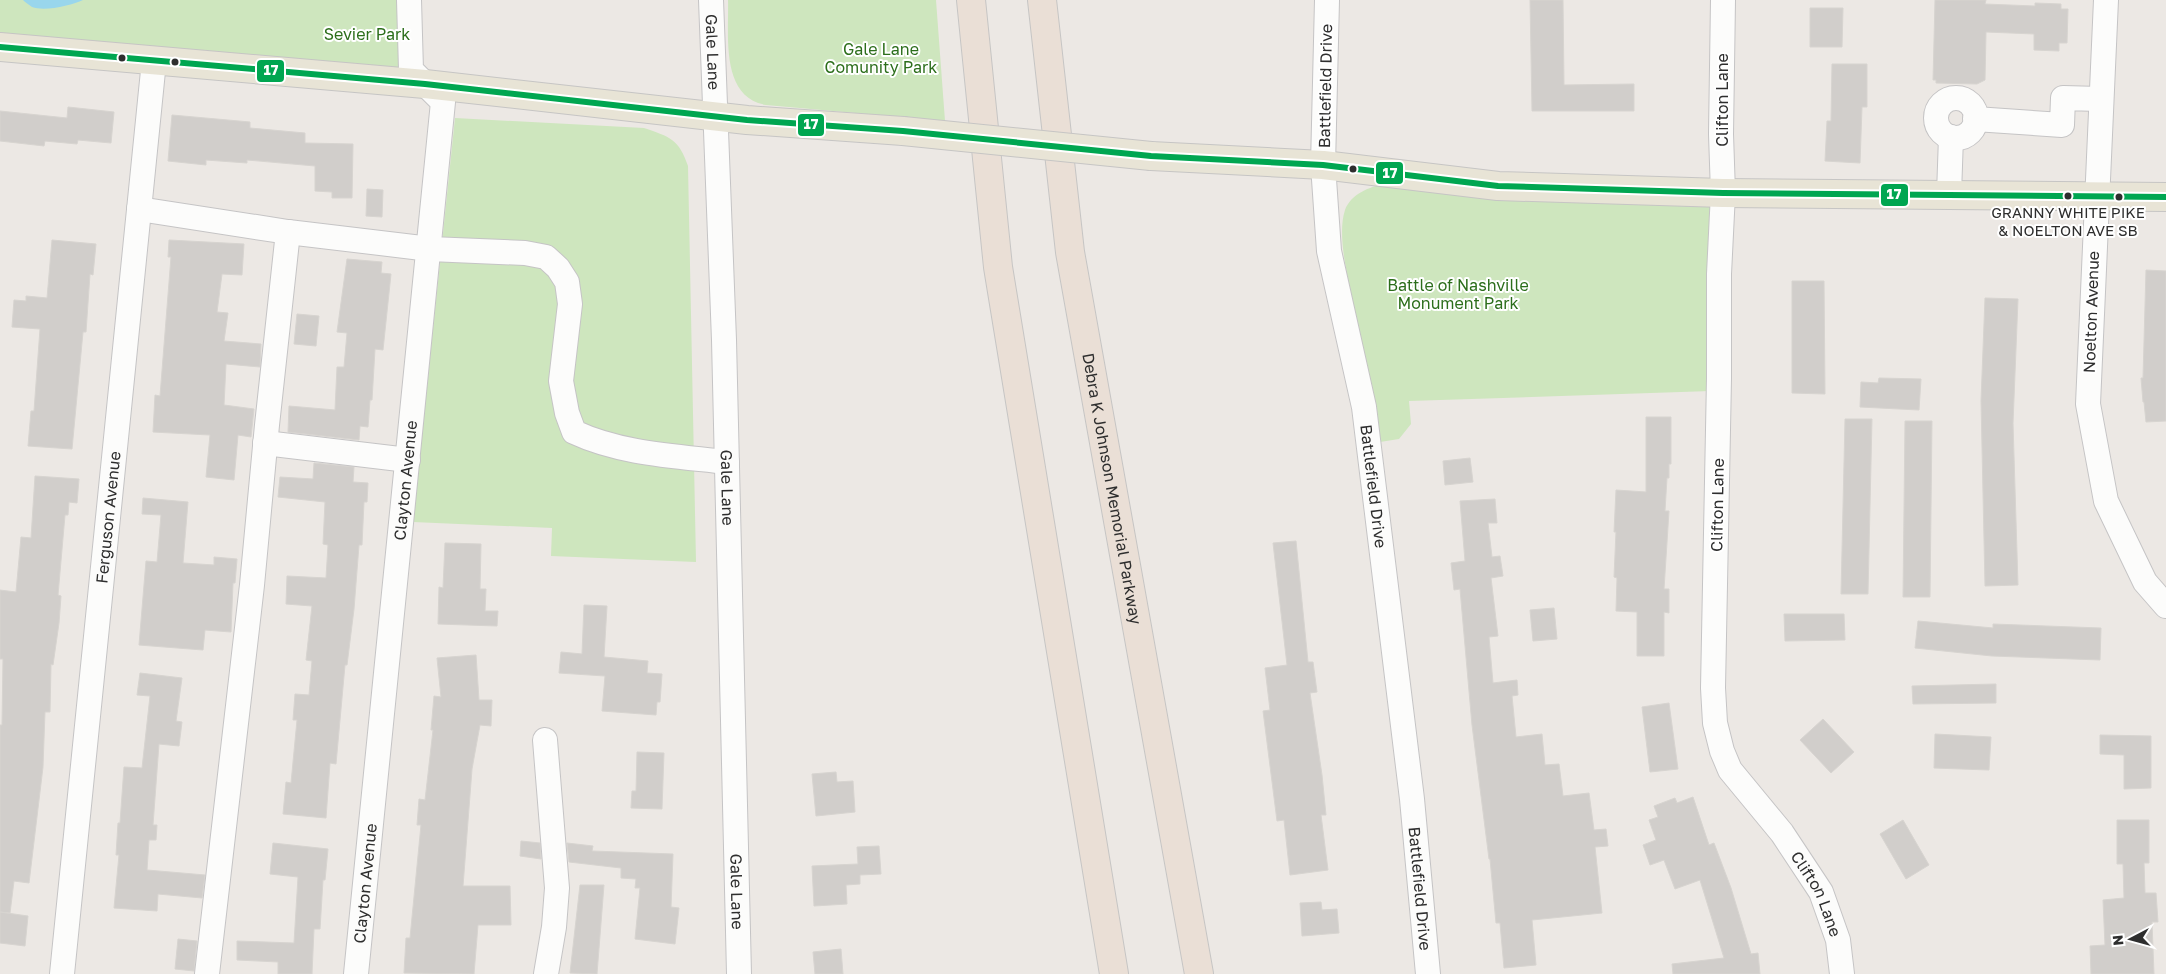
<svg xmlns="http://www.w3.org/2000/svg" width="2166" height="974" viewBox="0 0 2166 974" font-family="'Golos Text',sans-serif">
<style>
.green{fill:#cee6be}
.water{fill:#99d6ec}
.building{fill:#d1cecb;stroke:#d7d4d0}
.lines{fill:none;stroke-linecap:round;stroke-linejoin:round}
.minor-casing{stroke:#c5c4c5;stroke-width:26}
.major-casing{stroke:#c6c5c4;stroke-width:30}
.highway-casing{stroke:#c6c5c4;stroke-width:30}
.minor{stroke:#fcfcfb;stroke-width:24}
.major{stroke:#e8e4d6;stroke-width:28}
.highway{stroke:#eadfd6;stroke-width:28}
.major-bridge-casing{stroke:#c6c5c4;stroke-width:30;stroke-linecap:butt}
.major-bridge{stroke:#e8e4d6;stroke-width:28}
.bus-1-casing{stroke:#fff;stroke-width:10}
.bus-1{stroke:#00a651;stroke-width:6}
.bus-dot{fill:#2e2e2e;stroke:#fff;stroke-width:2}
.labels{text-anchor:middle;dominant-baseline:central;stroke-width:4;stroke-linejoin:round;paint-order:stroke}
.bus-label{font-size:15px;fill:#2e2e2e;stroke:#fff}
.park-label{font-size:16px;fill:#2c6e1b;stroke:#fff}
.street-label{font-size:16px;fill:#2e2e2e;stroke:#fff}
.line-badge{stroke:#fff;stroke-width:2}
.badge-label{font-size:14px;text-anchor:middle;font-weight:bold;fill:#fff}
</style>
<rect width="100%" height="100%" fill="#ece8e4"/>
<path class="green" d="M0 0H401L403 71 0 34Z
M728 0H936L945 121 766 105C720 97 729 36 728 0Z
M455 118 644 128C670 137 679 139 688 166L696 562 551 556 552 528 413 522Z
M1384 184 1714 201 1711 391 1409 401 1411 424 1399 439 1380 442C1372 399 1364 356 1355 313 1350 285 1336 237 1345 210 1351 194 1369 187 1384 184Z"/>
<path class="water" d="M23 0H83C72 5 45 12 32 7 29 5 25 2 23 0Z"/>
<path class="building" d="M1530 0H1563L1564 85 1634 84V111H1532Z
M1935 0H1986L1985 4 2035 6V3L2061 4V9H2068L2067 43H2059V51L2034 50V34L1986 32 1985 80 1977 84 1936 83V80H1933Z
M1810 8H1843L1842 47H1810Z
M1832 64H1867V107H1862L1860 163 1825 161 1827 121H1831Z
M68 107 114 112 111 143 78 140 77 144 45 141 44 146 0 141V111L67 118Z
M172 115 250 122V128L305 133V143L353 144 352 198H332V192L315 191V166L247 160V163L206 160V165L168 161Z
M367 189 383 190 382 217 366 216Z
M52 240 96 244 93 275 90 274 86 332H83L72 449 28 446 31 411H34L40 329 12 327 14 300 26 301V296L47 298Z
M169 240 244 244 242 275 222 274 217 312 228 313 224 341 261 344 260 367 226 364 224 405 254 409 251 437 238 435 234 480 206 477 210 435 153 432 155 395 160 396 171 257H168Z
M347 259 382 262 381 273 391 274 383 350 375 349 372 400H370L368 427 360 426 359 440 288 432 289 406 335 410 337 367H344L347 333 337 332Z
M2146 270 2166 271V421L2146 422 2144 402H2143L2141 378H2143Z
M1792 281H1824L1825 394 1792 393Z
M1985 298 2018 299 2013 423 2018 585 1985 586 1981 401Z
M297 314 319 316 316 346 294 344Z
M1879 378 1921 379 1919 410 1860 407 1861 382 1878 383Z
M1646 417H1671V464H1669V478H1667L1665 511H1669L1664 589H1669V613L1664 612V656H1637V612L1616 611 1617 578 1614 577 1616 532H1614L1616 490 1646 492Z
M1845 419H1872L1868 594H1841Z
M1905 421H1932L1930 597H1903Z
M1470 458 1473 482 1445 485 1443 461Z
M314 463 354 467 353 482 368 483 367 502H364L362 545H359L354 609 347 665H345L336 764 330 763 326 818 283 814 286 782 291 783 297 720H293L295 694 309 695 312 661 306 660 312 606 286 604 287 576 326 578 328 545 323 544 325 502 278 497 280 477 313 479Z
M35 476 79 479 77 503 69 502 68 515H65L58 595 61 596 59 623 53 665 51 664 50 712H45L43 767 29 883 14 881 10 913 0 912V725H2L3 659H0V590L16 592 21 537 31 538Z
M143 498 188 502 183 563 214 565V557L237 559 235 583H233L231 632 205 630 203 650 139 645 146 561 157 562 161 515 142 514Z
M1495 499 1497 523H1488L1492 557 1500 556 1503 576 1491 578 1498 636 1489 637 1493 683 1517 680 1518 695 1512 696 1516 737 1542 734 1545 765 1559 764 1563 796 1589 793 1594 830 1606 829 1608 846 1595 847 1602 913 1532 920 1536 965 1504 968 1500 923H1496L1490 859H1489L1472 725 1460 589 1454 590 1451 563 1465 561 1460 501Z
M1296 541 1308 662H1313L1317 692 1310 693 1322 775 1326 815H1321L1328 870 1290 875 1284 820 1277 821 1263 711 1270 710 1265 668 1287 665 1273 543Z
M445 543 481 544 480 589H486L485 611H498L497 626 438 624 439 587 443 588Z
M584 605 607 606 604 657 648 661 647 673 662 674 660 702H657L656 715 602 711 605 676 559 673 561 652 582 654Z
M1554 608 1557 639 1533 641 1530 610Z
M1784 614H1844L1845 640 1785 641Z
M1918 621 1993 628V624L2101 628 2100 660 1992 656 1915 648Z
M476 655 479 700H492L491 726 480 725 472 769 463 886H510L511 925H478L474 974 404 973 406 938H410L421 825H417L419 799 425 800 433 730H431L434 696 441 697 437 658Z
M140 673 182 678 176 721 182 722 179 746 159 744 153 825H157L156 840H149L147 870 205 875 202 898 158 894 157 911 114 908 119 855H116L118 823H120L124 767 142 768 150 696 137 695Z
M1996 684V703L1913 704 1912 686Z
M1669 703 1678 769 1650 772 1642 707Z
M1823 719 1854 752 1831 773 1800 740Z
M1935 734 1991 737 1989 770 1934 768Z
M2100 735 2151 736V788L2124 789V755L2100 754Z
M637 752 664 753 662 809 631 808 632 791H636Z
M836 772 837 782 853 781 855 812 816 816 812 774Z
M1693 797 1709 845 1714 843 1731 888 1751 954 1758 953 1760 974H1673L1672 964 1724 958 1700 880 1675 889 1664 860 1650 865 1643 845 1656 840 1649 820 1658 817 1654 806 1675 798 1677 803Z
M1903 820 1929 865 1906 879 1880 834Z
M2117 820H2149V863H2144L2145 893H2156L2158 922H2152L2154 974H2091L2090 946 2105 945 2103 900 2124 898 2123 864H2117Z
M521 841 540 843 541 859 520 856Z
M273 843 328 849 325 880H323L320 929H314L312 974H278V962L237 960V941L294 943 298 877 270 874Z
M567 843 593 846 592 851 673 854 671 907 679 908 675 944 635 939 640 888H635L636 879 621 878V868L569 862Z
M879 846 881 874 860 875V884L846 885 847 904 814 906 812 866 858 864 857 847Z
M580 885H604L597 974 570 973Z
M1321 902 1322 910 1337 909 1339 933 1302 936 1300 903Z
M0 912 28 916 25 946 0 943Z
M178 939 197 941 194 971 175 969Z
M841 949 843 974H815L813 952Z"/>
<g class="lines">
<defs>
<g id="minor">
<path id="s1" d="M711 0 724 340 739 974"/>
<path id="s2" d="M1327 0 1323 165 1329 251 1364 407 1412 799 1428 974"/>
<path id="s3" d="M1723 0 1721 134 1723 193 1719 274V378L1713 688 1715 723 1722 751 1730 770 1782 833 1821 892 1838 940 1842 974"/>
<path d="M2106 0 2088 404 2106 501 2145 582 2166 606"/>
<circle cx="1956" cy="118" r="20"/>
<path d="M1975 119 2062 125 2063 98 2100 99"/>
<path d="M1949 194 1951 137"/>
<path d="M139 209 288 232 430 249 525 253 546 257 558 268 567 282 570 304 561 381 567 413 574 432C621 454 676 456 727 462"/>
<path d="M265 443 408 460"/>
<path d="M545 740 557 888 554 927 546 974"/>
<path id="s4" d="M62 974 154 61"/>
<path d="M207 974 252 585 267 425 288 232"/>
<path id="s5" d="M356 974 443 102 411 70 409 0"/>
</g>
<path id="major" d="M0 47 425 84 747 120 903 131
M1151 156 1323 165 1498 186 1723 193 2166 197"/>
<g id="highway">
<path d="M971 0 998 267 1114 974"/>
<path id="s6" d="M1042 0 1070 252 1199 974"/>
</g>
</defs>
<use href="#minor" class="minor-casing"/>
<use href="#major" class="major-casing"/>
<use href="#highway" class="highway-casing"/>
<use href="#minor" class="minor"/>
<use href="#major" class="major"/>
<use href="#highway" class="highway"/>
<defs>
<path id="major-bridge" d="M903 131 1151 156"/>
</defs>
<use href="#major-bridge" class="major-bridge-casing"/>
<use href="#major-bridge" class="major-bridge"/>
<defs>
<path id="bus-1" d="M0 47 425 84 747 120 903 131 1151 156 1323 165 1498 186 1723 193 2166 197"/>
</defs>
<use href="#bus-1" class="bus-1-casing"/>
<use href="#bus-1" class="bus-1"/>
</g>
<g class="bus-dot">
<circle cx="122" cy="58" r="4.5"/>
<circle cx="175" cy="62" r="4.5"/>
<circle cx="1353" cy="169" r="4.5"/>
<circle cx="2068" cy="196" r="4.5"/>
<circle cx="2119" cy="197" r="4.5"/>
</g>
<g class="labels">
<g class="bus-label">
<text x="2068" y="212">GRANNY WHITE PIKE<tspan x="2068" dy="18">&amp; NOELTON AVE SB</tspan></text>
</g>
<g class="park-label">
<text x="367" y="34">Sevier Park</text>
<text x="881" y="49">Gale Lane<tspan x="881" dy="18">Comunity Park</tspan></text>
<text x="1458" y="285">Battle of Nashville<tspan x="1458" dy="18">Monument Park</tspan></text>
</g>
<g class="street-label">
<text stroke="none"><textPath href="#s1" startOffset="52">Gale Lane</textPath></text>
<text transform="translate(1325 86) rotate(-89)">Battlefield Drive</text>
<text transform="translate(1722 100) rotate(-90)">Clifton Lane</text>
<text transform="translate(2091 312) rotate(-88)">Noelton Avenue</text>
<text stroke="none"><textPath href="#s5" startOffset="496">Clayton Avenue</textPath></text>
<text stroke="none"><textPath href="#s2" startOffset="491">Battlefield Drive</textPath></text>
<text stroke="none"><textPath href="#s1" startOffset="488">Gale Lane</textPath></text>
<text stroke="none"><textPath href="#s6" startOffset="494">Debra K Johnson Memorial Parkway</textPath></text>
<text transform="translate(1717 505) rotate(-89)">Clifton Lane</text>
<text stroke="none"><textPath href="#s4" startOffset="459">Ferguson Avenue</textPath></text>
<text stroke="none"><textPath href="#s5" startOffset="91">Clayton Avenue</textPath></text>
<text stroke="none"><textPath href="#s2" startOffset="896">Battlefield Drive</textPath></text>
<text stroke="none"><textPath href="#s1" startOffset="892">Gale Lane</textPath></text>
<text stroke="none"><textPath href="#s3" startOffset="925">Clifton Lane</textPath></text>
</g>
</g>
<g class="line-badge">
<rect x="256" y="59" width="29" height="24" rx="5" fill="#00a651"/>
<rect x="797" y="113" width="28" height="24" rx="5" fill="#00a651"/>
<rect x="1375" y="161" width="29" height="24" rx="5" fill="#00a651"/>
<rect x="1880" y="183" width="29" height="24" rx="5" fill="#00a651"/>
</g>
<g class="badge-label">
<text x="271" y="75">17</text>
<text x="811" y="129">17</text>
<text x="1390" y="178">17</text>
<text x="1894" y="199">17</text>
</g>
<g transform="translate(2131 939) rotate(264)" stroke="#ffffff" stroke-width="4" paint-order="stroke">
<path d="M0-4L9 19L0 12L-9 19Z" fill="#2e2e2e"/>
<text y="-8" font-size="14" font-weight="bold" text-anchor="middle" fill="#2e2e2e">N</text>
</g>
</svg>
